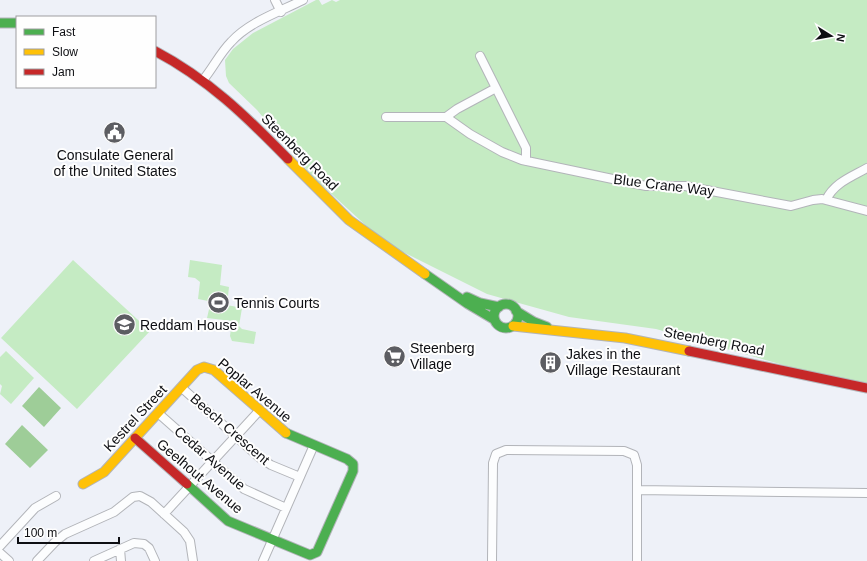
<svg xmlns="http://www.w3.org/2000/svg" width="867" height="561" viewBox="0 0 867 561" font-family="Helvetica,sans-serif">
<style>
.green{fill:#c5ebc3}
.water{fill:#9ecd98}
.lines{fill:none;stroke-linecap:round;stroke-linejoin:round}
.street-casing{stroke:#b2b4b9;stroke-width:10}
.fast-casing{stroke:#b2b4b9;stroke-width:11}
.slow-casing{stroke:#b2b4b9;stroke-width:11}
.jam-casing{stroke:#b2b4b9;stroke-width:11}
.street{stroke:#fcfdfe;stroke-width:8}
.fast{stroke:#4caf50;stroke-width:9}
.slow{stroke:#ffc107;stroke-width:9}
.jam{stroke:#c62828;stroke-width:9}
.labels{text-anchor:middle;dominant-baseline:central;stroke-width:4;stroke-linejoin:round;paint-order:stroke}
.street-label{font-size:14px;fill:#0d0e12;stroke:#fefefe}
.poi-label{font-size:14px;fill:#0d0e12;stroke:#fefefe;text-anchor:start}
</style>
<rect width="100%" height="100%" fill="#eef1f8"/>
<path class="green" d="M316 0H319L322 5 332 0 336 2 340 0H867V386L840 381 656 329 569 317 487 294 385 243 312 176 257 110 229 83 226 76 225 60 233 49 253 33Z
M73 260 150 331 77 409 1 338Z
M190 260 222 265 220 285 229 287 227 305 242 308 239 326 242 329 256 332 254 344 232 341 230 336 232 321 207 318 210 305 208 301 198 299 200 282 195 278 188 277Z
M6 351 34 378 11 404 0 394 2 386 0 384V357Z"/>
<path class="water" d="M39 387 61 408 44 427 22 406Z
M22 425 48 450 30 468 5 444Z"/>
<g class="lines">
<defs>
<path id="street" d="M275 0 281 12
M480 56 526 148V161
M203 80C213 68 220 53 231 42 249 22 279 12 303 0
M386 117H446L457 109 496 88
M446 117 470 134 502 152 522 160 646 186H685L791 206 813 200 822 199 867 211
M826 200C834 183 851 177 867 168
M182 388 260 458 271 465 300 477
M158 413 244 489 286 508
M637 490 867 493
M164 514 259 411
M0 546 35 508 56 496
M120 549 121 561
M0 553 9 561
M37 561 55 542 65 534 114 512 133 497 140 496 151 502 184 532 190 541 193 561
M94 561 134 543 144 544 149 548 155 561
M263 561 314 445
M492 561 493 463 496 454 506 450 624 451 634 455 637 465V561"/>
<path id="fast" d="M0 23H17
M425 274 468 304 495 320
M467 297 480 303 499 307
M494 316a12 12 0 1 1 24 0a12 12 0 1 1-24 0Z
M516 311 534 322 547 327
M187 484 228 521 310 555 317 552 353 471V464L347 459 286 433"/>
<path id="slow" d="M288 159 349 220 425 274
M513 326 625 338 689 351
M83 484 104 472 197 370 204 367 214 370 286 433"/>
<path id="jam" d="M155 51C208 79 246 116 288 159
M689 351 867 388
M135 438 187 484"/>
</defs>
<use href="#street" class="street-casing"/>
<use href="#fast" class="fast-casing"/>
<use href="#slow" class="slow-casing"/>
<use href="#jam" class="jam-casing"/>
<use href="#street" class="street"/>
<use href="#fast" class="fast"/>
<use href="#slow" class="slow"/>
<use href="#jam" class="jam"/>
</g>
<defs>
<symbol id="civic-disc" viewBox="-11 -11 22 22"><circle r="9.5" fill="#5c5d62" stroke="#fefefe"/><path d="M-.6-6.5H3V-4.5H.6V-3L4-1V1h2V6H-6V1h2V-1L-.6-3ZM-1.2 2.5V6h2.4V2.5Z" fill="#fff"/></symbol>
<symbol id="stadium-disc" viewBox="-11 -11 22 22"><circle r="9.5" fill="#5c5d62" stroke="#fefefe"/><path d="M0-5a6.5 5 0 1 0 0 10a6.5 5 0 1 0 0-10ZM-3.5-1.8h7v3.6h-7Z" fill="#fff"/></symbol>
<symbol id="school-disc" viewBox="-11 -11 22 22"><circle r="9.5" fill="#5c5d62" stroke="#fefefe"/><path d="M0-5L7-2L0 1L-7-2ZM-4 1L0 2.5L4 1V4Q0 6-4 4Z" fill="#fff"/></symbol>
<symbol id="supermarket-disc" viewBox="-11 -11 22 22"><circle r="9.5" fill="#5c5d62" stroke="#fefefe"/><path d="M-6-5.5h2.5l.6 2H6L4.5 2H-2.5L-4.4-4H-6ZM-1.5 3.2a1.3 1.3 0 1 0 .1 0ZM3 3.2a1.3 1.3 0 1 0 .1 0Z" fill="#fff"/></symbol>
<symbol id="building-disc" viewBox="-11 -11 22 22"><circle r="9.5" fill="#5c5d62" stroke="#fefefe"/><path d="M-4-6H4V6H1V3H-1V6H-4ZM-2.5-4.3h1.7v1.8h-1.7ZM.8-4.3h1.7v1.8H.8ZM-2.5-1h1.7V.8h-1.7ZM.8-1h1.7V.8H.8Z" fill="#fff"/></symbol>
</defs>
<g fill-rule="evenodd">
<use href="#civic-disc" x="102" y="120" width="25" height="25"/>
<use href="#stadium-disc" x="206" y="290" width="25" height="25"/>
<use href="#school-disc" x="112" y="312" width="25" height="25"/>
<use href="#supermarket-disc" x="382" y="344" width="25" height="25"/>
<use href="#building-disc" x="538" y="350" width="25" height="25"/>
</g>
<g class="labels">
<g class="street-label">
<text transform="translate(300 152) rotate(45)">Steenberg Road</text>
<text transform="translate(664 185) rotate(7)">Blue Crane Way</text>
<text transform="translate(714 341) rotate(11)">Steenberg Road</text>
<text transform="translate(255 390) rotate(40)">Poplar Avenue</text>
<text transform="translate(135 418) rotate(-47)">Kestrel Street</text>
<text transform="translate(230 429) rotate(41)">Beech Crescent</text>
<text transform="translate(210 458) rotate(41)">Cedar Avenue</text>
<text transform="translate(200 476) rotate(40)">Geelhout Avenue</text>
</g>
<g class="poi-label">
<text x="115" y="155" text-anchor="middle">Consulate General<tspan x="115" dy="16">of the United States</tspan></text>
<text x="234" y="303">Tennis Courts</text>
<text x="140" y="325">Reddam House</text>
<text x="410" y="348">Steenberg<tspan x="410" dy="16">Village</tspan></text>
<text x="566" y="354">Jakes in the<tspan x="566" dy="16">Village Restaurant</tspan></text>
</g>
</g>
<rect x="16" y="16" width="140" height="72" fill="#fefefe" stroke="#9e9ea0"/>
<rect x="24" y="29" width="20" height="6" fill="#4caf50" stroke="#9e9ea0"/>
<text x="52" y="36" font-size="12" fill="#0d0e12">Fast</text>
<rect x="24" y="49" width="20" height="6" fill="#ffc107" stroke="#9e9ea0"/>
<text x="52" y="56" font-size="12" fill="#0d0e12">Slow</text>
<rect x="24" y="69" width="20" height="6" fill="#c62828" stroke="#9e9ea0"/>
<text x="52" y="76" font-size="12" fill="#0d0e12">Jam</text>
<g transform="translate(831 36) rotate(101)" stroke="#fefefe" stroke-width="3" paint-order="stroke">
<path d="M0-3L7 15L0 10L-7 15Z" fill="#0d0e12"/>
<text y="-6" font-size="11" font-weight="bold" text-anchor="middle" fill="#0d0e12">N</text>
</g>
<path d="M18 537v6h101v-6" fill="none" stroke="#0d0e12" stroke-width="2"/>
<text x="24" y="537" font-size="12" fill="#0d0e12" stroke="#fefefe" stroke-width="3" paint-order="stroke">100 m</text>
</svg>
